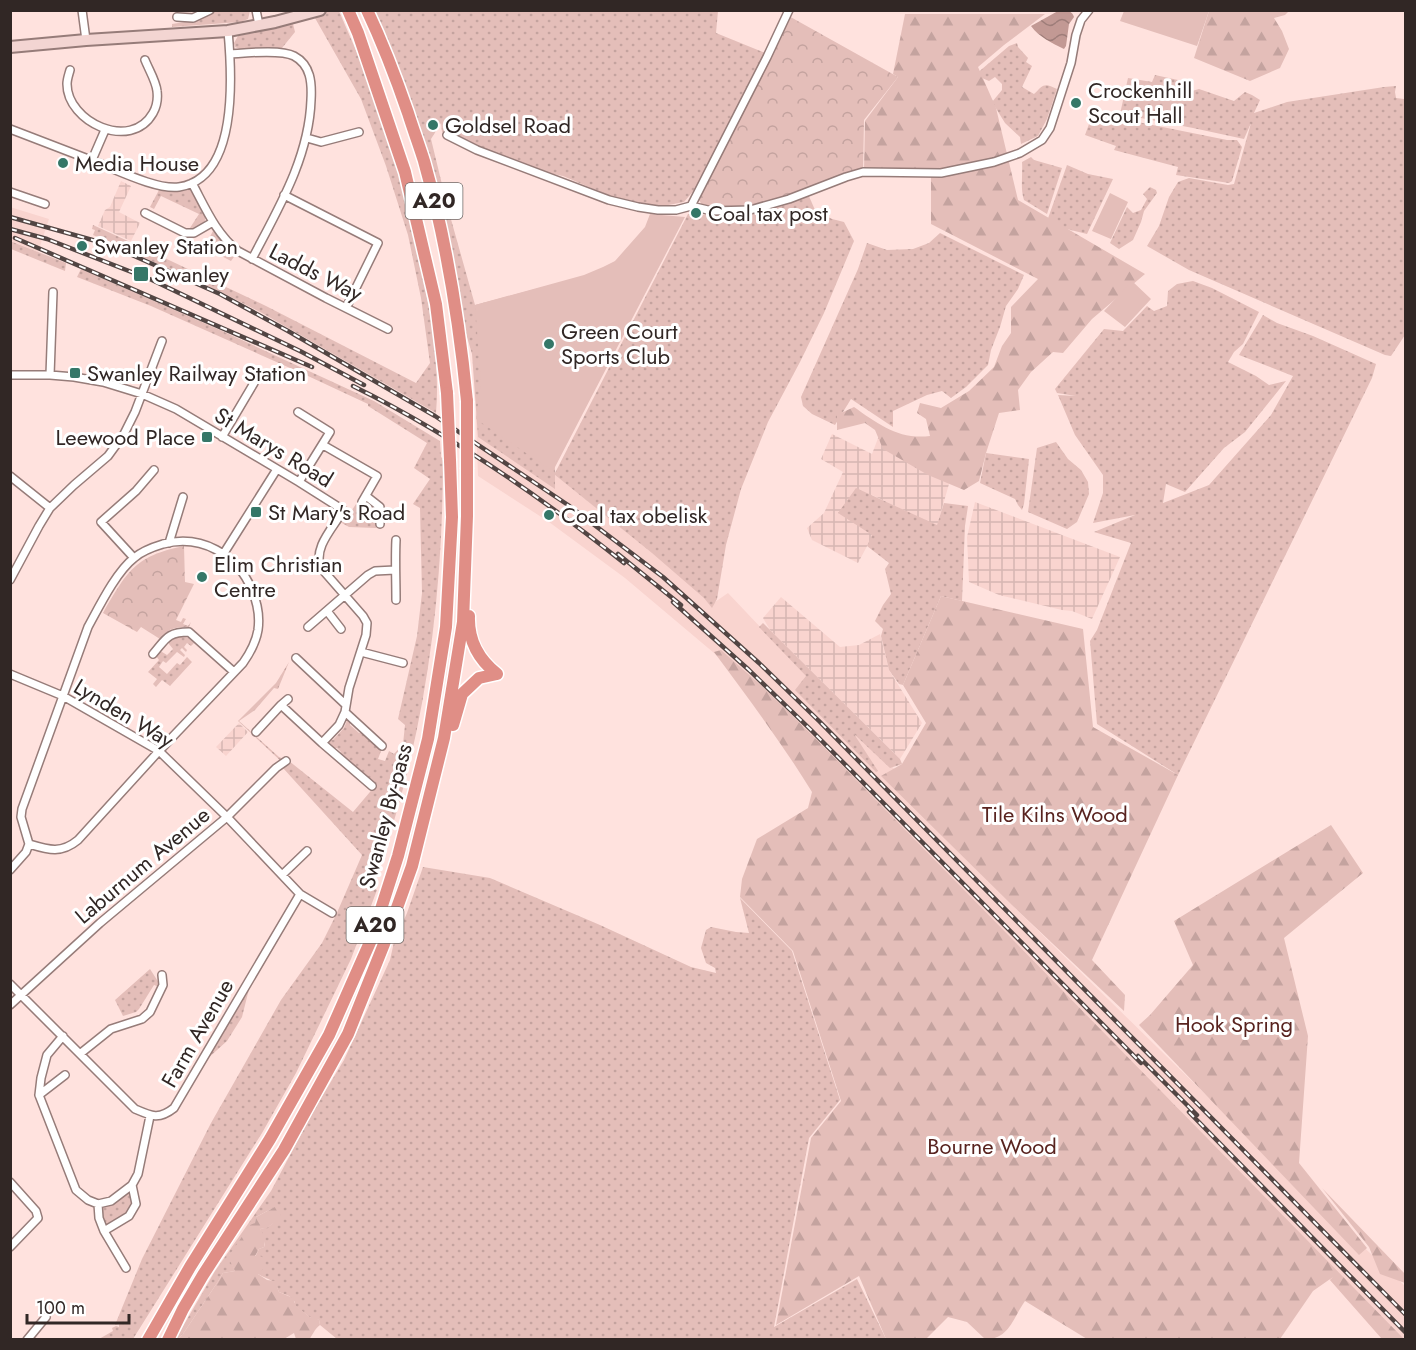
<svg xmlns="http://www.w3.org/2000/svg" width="1416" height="1350" viewBox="0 0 1416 1350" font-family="Jost,sans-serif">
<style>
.built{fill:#f9d4cf}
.industrial{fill:url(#industrial-grid)}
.grass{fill:url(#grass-dots)}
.forest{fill:url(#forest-firs)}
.park{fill:url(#park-crowns)}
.garden{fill:#e4beb9}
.water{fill:url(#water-waves)}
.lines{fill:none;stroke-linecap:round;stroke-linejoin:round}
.minor-casing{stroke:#967c79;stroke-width:10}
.secondary-casing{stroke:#967c79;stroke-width:14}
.trunk-casing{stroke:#fff;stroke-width:15}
.minor{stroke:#fff;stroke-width:7}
.secondary{stroke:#f3d5d2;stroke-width:10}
.trunk{stroke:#e08e86;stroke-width:12}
.rail-casing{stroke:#524543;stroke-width:4.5}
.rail{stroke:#fff;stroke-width:2;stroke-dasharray:7;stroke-linecap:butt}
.trunk-bridge-casing{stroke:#fff;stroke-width:15;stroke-linecap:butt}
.trunk-bridge{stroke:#e08e86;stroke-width:12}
.poi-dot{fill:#357768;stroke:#fff;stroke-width:2}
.labels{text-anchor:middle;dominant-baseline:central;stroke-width:6;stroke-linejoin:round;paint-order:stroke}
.shield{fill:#fff;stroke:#6f6866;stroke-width:1.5}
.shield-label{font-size:21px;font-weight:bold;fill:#312725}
.poi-label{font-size:22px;fill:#312725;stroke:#fff;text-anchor:start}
.street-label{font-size:22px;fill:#312725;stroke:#fff}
.park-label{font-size:22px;fill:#58231f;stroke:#fff}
</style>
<defs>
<pattern id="industrial-grid" width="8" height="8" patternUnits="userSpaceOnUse" patternTransform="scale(1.5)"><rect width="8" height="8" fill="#f9d4cf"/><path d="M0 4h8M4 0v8" fill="none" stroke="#d6b6b2"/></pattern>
<pattern id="grass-dots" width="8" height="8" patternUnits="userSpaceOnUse" patternTransform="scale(1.5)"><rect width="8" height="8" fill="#e4beb9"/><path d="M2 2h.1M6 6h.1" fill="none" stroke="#c4a39f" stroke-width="1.8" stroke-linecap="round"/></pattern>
<pattern id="forest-firs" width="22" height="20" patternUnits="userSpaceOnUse" patternTransform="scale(1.5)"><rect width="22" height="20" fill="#e4beb9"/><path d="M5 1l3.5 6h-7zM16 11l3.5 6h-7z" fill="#c4a39f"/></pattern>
<pattern id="park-crowns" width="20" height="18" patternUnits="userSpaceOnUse" patternTransform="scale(1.5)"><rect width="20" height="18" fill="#e4beb9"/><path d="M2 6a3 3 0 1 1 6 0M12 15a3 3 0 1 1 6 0" fill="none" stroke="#c4a39f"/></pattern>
<pattern id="water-waves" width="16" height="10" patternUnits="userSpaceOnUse" patternTransform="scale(1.5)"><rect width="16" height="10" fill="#c29994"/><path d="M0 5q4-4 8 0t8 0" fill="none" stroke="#9e7d79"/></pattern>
</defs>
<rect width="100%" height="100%" fill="#ffe2de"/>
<path class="built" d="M10 207 49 219 38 252 11 241Z
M476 419 555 475 715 602 728 593 900 775 1014 907 1300 1187 1405 1286V1339H1382L1330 1280 1292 1245 1260 1203 1175 1105 1102 1037 714 653 625 578 549 522 478 476Z"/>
<path class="industrial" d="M121 181 131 186 119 212 140 223 131 241 98 226 105 210 110 207Z
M880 433 951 477 937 526 872 495 873 535 858 563 812 540 807 528 824 513 843 472 821 459 832 434 872 454Z
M975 502 1120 557 1092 619 1072 611 1062 610 999 595 969 582 967 537Z
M781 597 840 647 859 645 880 634 889 670 922 723 900 759 770 630 763 618Z
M239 723 248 732 226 756 216 747Z"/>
<path class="grass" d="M411 10 718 11 716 33 768 54 706 176 684 202 658 207 615 198 563 176 526 168 477 150 442 132 441 123 431 139 447 205 475 305 585 276 554 447 555 473 688 214 712 215 751 214 808 194 815 210 832 219 844 222 854 241 824 313 800 362 768 422 741 489 726 545 717 599 712 608 704 598 652 553 555 475V489L478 437 472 354 453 289 440 222 367 11Z
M215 11H250L248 19 240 22 172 27V24L197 20Z
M311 11H339C353 44 369 78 380 112 398 166 412 221 423 277 432 322 440 368 436 413L262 313 221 292 93 235 95 230 92 229 93 225 152 252 266 306 416 383 430 363 421 298 408 235 386 166 361 99Z
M293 24 295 32 282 48 242 50 235 47 234 43 238 36Z
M1017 43 1018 47 1028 58 1026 62 1032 66 1022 87 1034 94C1043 85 1044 82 1057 89L1047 119 1038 136 1021 144 1020 137 1005 123 992 102 1002 90V84L995 77 989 81 975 75 1009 46Z
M1155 75 1187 82 1192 91 1199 89 1234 101 1245 92 1252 95 1260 100 1254 113 1287 102 1384 87 1396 86 1395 92 1396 98 1404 99 1405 95V335L1391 356 1385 355 1189 270 1147 246 1159 226 1169 197 1178 182 1189 178 1228 185 1234 184 1251 123 1244 139 1193 128 1120 114 1128 78 1152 82Z
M1093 113 1227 140H1237L1242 147 1232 181 1229 183 1176 175 1178 167 1114 150 1116 146 1085 135Z
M1031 157 1034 160 1062 168 1047 214 1024 200C1020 188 1023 174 1022 162Z
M1067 165 1088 174 1113 179 1087 234 1046 224Z
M186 187 191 189 205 214V221L195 229 188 231 199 214 161 196 154 209 150 207 159 190 169 192 170 190Z
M1150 187 1156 190 1157 193 1144 211 1141 222 1133 240 1119 249 1110 243 1127 207 1133 213 1141 210 1147 199 1143 194Z
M213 231 229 249 236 254 231 261 206 248 205 246Z
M940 233 1024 275 1018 289 1006 306 1000 327 991 350 988 365 966 387 951 398 942 391 927 395 893 411V427L851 399 835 425 812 414 803 406 801 397 858 269 867 243 887 250 913 249 929 243Z
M10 241 66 263 65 271 11 249Z
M81 269 220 330 374 401 440 441 441 457 443 459C443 606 423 749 372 887L377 890 351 959 296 1073 262 1133 133 1339H99L113 1331 112 1328 116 1326 119 1327V1324L115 1325 142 1259 211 1123 281 1000 322 943 336 915 362 855 283 768 285 765 238 721 276 683 289 662 278 689 274 688 255 710 239 721 279 757 289 761 353 812 375 786C370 779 369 779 362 775L361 771 351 763H347L342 756 341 752 337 748H332L328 743 329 740H333L344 728 348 718 350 720V725L359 733H363L379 748 381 751 378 759 385 761 389 751 394 754 403 744 405 725 398 719 417 636 422 593 420 508 413 504 430 479 414 468 427 443 368 406V404L308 376 151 306 77 277Z
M1193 281 1212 288 1259 312 1243 344 1234 352 1228 362 1256 376 1269 385 1286 381 1245 432 1224 448 1185 492 1166 484 1163 503 1209 485 1271 415 1293 376 1239 355 1263 315 1277 323 1313 336 1376 364 1372 378 1178 775 1097 724 1090 641 1097 630 1131 543 1094 532 1135 515 1093 523 1103 493V475L1075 435 1058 395 1076 396 1057 393 1055 389 1104 329 1123 331 1147 306 1154 311 1167 306 1168 291 1177 284Z
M1056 442 1068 459 1081 470 1088 482 1089 494 1077 522 1067 529 1028 512 1037 448Z
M986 453 1029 459 1024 504 1022 510 1018 505 1015 499 980 483Z
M856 488 937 525 944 503 968 506 965 526 962 601 941 596 903 685 899 684 889 670 881 636 883 629 875 621 883 605 891 594 885 569 889 563 867 546 872 535 838 513Z
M342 503 352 510 356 504 367 513 371 506H373L376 514V528L349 527 342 523C346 516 346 510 341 504Z
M763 623 900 759 902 764 890 768 854 734 878 771 876 772 795 690 806 676 759 627Z
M180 636 189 638 194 643 191 646 187 643 184 647 187 650 186 652 182 648 180 650 185 655 184 657 177 652 166 663 163 661 159 667 167 674 177 663 180 665 187 657 192 662 170 686 162 680 156 687 153 684 157 679 148 672 159 660 156 656 159 652H162L167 655 173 649 169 644V641L172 638Z
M423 867 490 878 600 925 691 967 716 973 715 968 706 963 701 948 706 930 711 927 736 932 749 933 740 898 792 951 840 1100 809 1138 774 1327 857 1279 886 1339H337L320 1325 319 1320 311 1318 295 1306V1302L289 1296 279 1292C274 1278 270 1281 258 1274L255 1257 259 1249 264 1247 265 1244 260 1229C274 1227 276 1219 280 1207L271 1209 256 1217 255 1223 229 1256 235 1271 223 1273 217 1283 183 1334 178 1339 175 1340 215 1271 271 1191 315 1108 344 1060 390 960 394 942 407 913Z
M150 969 159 983V987L154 985 139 1009 136 1012 123 1016 115 1000Z
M250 985 242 1017 227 1041 206 1060Z
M131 1185 135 1204 129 1216 104 1230 98 1204Z"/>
<path class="forest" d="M1209 11H1289L1285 15 1274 18 1282 31 1289 49 1280 68 1250 81 1194 58Z
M905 14H1045L1004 45 978 67 996 108 1018 200 1145 274 1092 319 1063 353 1053 352 1031 372 1018 390 1020 410 999 413 986 453 979 481 964 490 928 475 883 449 875 430 865 423 837 430V415L854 407C878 424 899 440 930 436L926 419 917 413 920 403 941 408 969 391 994 367 1002 346 1011 333V307L1038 279 931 224V171H864L865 121 898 77 893 74Z
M941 596 1083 629 1093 727 1178 775 1092 960 1125 995 1124 1011 1014 907 881 776 902 764 926 723 903 685Z
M721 650 765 689 817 740 1404 1339H1382L1330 1280 1333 1277 1313 1291 1280 1339H1087L1025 1301C1013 1318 1009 1340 985 1339L967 1322 948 1317 926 1339H886L859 1276 776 1325 811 1138 841 1101 793 951 740 897 742 879 757 839 808 808 812 792C782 743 748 698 714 652Z
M1331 825 1363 873 1284 938 1308 1036 1299 1163 1367 1248 1359 1255 1139 1025 1150 1015 1193 965 1174 921Z
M1322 1188 1405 1274V1283L1380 1274 1369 1247Z
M275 1207H280L281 1217 267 1228 260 1229C264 1234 266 1240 264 1247L259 1249 255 1256H260L264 1258C266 1266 264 1269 258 1274L267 1280 275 1281 279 1292 293 1298 296 1306 311 1318 314 1317 319 1320 320 1325C314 1330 313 1334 309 1340L296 1339 294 1333 284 1339H178L183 1334 217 1283 223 1273 235 1271 228 1257 250 1225 255 1223 256 1217Z"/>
<path class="park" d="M787 15 898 77 864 120 863 172 760 207 704 209 697 196Z
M184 546 185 582 194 584 176 620 181 622 183 618 186 619 183 624 188 626 191 622 189 627C175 627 169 628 160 639L141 627 137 632 103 613C127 572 134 556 184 546Z"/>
<path class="garden" d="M1124 11V10L1209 11 1197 46 1120 21Z
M1110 193 1128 202 1111 239 1092 231Z
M650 214 685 217 554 469 548 468 476 419 481 382 475 305 584 275 603 267 615 261 645 227Z
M1132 281 1151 299 1125 327 1104 311Z"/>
<path class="water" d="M1058 11C1065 10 1072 10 1074 17L1069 24 1066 46 1064 49C1052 43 1039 37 1031 26Z"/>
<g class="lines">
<defs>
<path id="minor" d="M82 10 86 40
M256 10 259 25
M177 17 193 18 210 10
M230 54C246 53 281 49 294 56 311 65 312 83 311 100 309 158 278 209 252 259
M70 70C69 74 67 79 67 84 67 122 131 152 153 113 157 106 158 99 157 91 156 81 149 70 145 60
M10 129C39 140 68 151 96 162 117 170 157 190 179 187 239 178 232 74 228 31
M447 135 477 150 609 200 638 207 658 210H676L691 206 712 211 750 210 789 199 846 177 863 172 941 173 994 162 1020 153 1042 140 1050 128 1071 63 1076 35 1081 20 1089 10
M307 138 321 142 359 132
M92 160 105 130
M192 183C205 207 216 234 238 251L326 298 388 329
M10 192 45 204
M284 195 378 243 346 308
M691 206 767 57 789 10
M145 213 185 233H194L213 222
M10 375H50L74 377 103 382 142 394 176 409 299 482 340 508 341 514C331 530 313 549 321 568L363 616 367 623 366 635 349 688 345 712 382 746
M50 375 53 292
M298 412 330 432 299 482
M222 437 254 383
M323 445 377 476 362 502
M10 476 50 508
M366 496 380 507V524
M396 540C395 560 396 580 396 600
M169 543 183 497
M224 553 277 469
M134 558 101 522 136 491 154 470
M10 580 39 526 50 508 74 485 108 456 124 434 135 412 162 341
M327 611 341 629
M308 627 368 575 375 571 395 570
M361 652 403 663
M153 654C166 639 167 632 189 632L234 672
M296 658 346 705
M10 674 63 696 159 751 227 817 300 894 332 913
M288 699 281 705 322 743
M345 712 339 725 322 743 372 786
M256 732 281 705
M10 870 26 852 29 844 21 817 22 809 88 627C99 607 116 572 134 558 142 551 153 547 163 544 201 534 237 554 252 590 257 602 260 616 258 630 256 642 250 653 243 663L159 751 78 840C61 854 49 850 29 844
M282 875 307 851
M10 984 135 1109C151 1116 159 1120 174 1108L300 894
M10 1005 100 923 227 817 276 768 286 761
M81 1053 111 1029 142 1019 150 1012 163 985 162 975
M65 1075 39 1095 76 1190 88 1200 98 1204 111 1201 132 1185 138 1174 150 1116
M39 1095 41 1078 47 1055 63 1036
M10 1182 36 1211 38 1218 10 1247
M98 1204 99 1218 104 1231
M126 1268 104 1231 129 1216 136 1204 132 1185
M27 1340 46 1317"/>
<path id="secondary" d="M10 47 86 40 228 31 275 22 320 10"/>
<path id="trunk" d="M348 10 358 33 405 172 436 304 447 393
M367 10C383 44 396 78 408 113 413 129 419 145 424 161 446 239 459 320 467 401
M469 616C468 641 478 659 497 674
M453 725 462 694 479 678 497 674
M148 1340 190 1267 270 1139 329 1035 371 940 398 856 428 739 446 627 452 517 450 460
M168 1340 183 1309 203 1275 284 1150 348 1034 384 944 412 866 444 738 463 622 467 516V469"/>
</defs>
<use href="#minor" class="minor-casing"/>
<use href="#secondary" class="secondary-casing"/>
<use href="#trunk" class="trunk-casing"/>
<use href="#minor" class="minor"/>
<use href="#secondary" class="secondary"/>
<use href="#trunk" class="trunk"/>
<defs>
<path id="rail" d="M10 217 96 241 132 255 220 294 288 331 435 416 568 505 663 577 759 663 819 721 1179 1085 1406 1315
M10 229 47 239 152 280 300 351 364 385
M15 238 312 367
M353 386C448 433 540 496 624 563
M618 554 681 605
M673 602 749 670 810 729 1141 1063
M1138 1056 1197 1115
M1189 1112 1406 1333"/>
</defs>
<use href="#rail" class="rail-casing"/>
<use href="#rail" class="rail"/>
<defs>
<path id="trunk-bridge" d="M447 393 450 460
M467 401V469"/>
</defs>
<use href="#trunk-bridge" class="trunk-bridge-casing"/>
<use href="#trunk-bridge" class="trunk-bridge"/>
</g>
<g class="poi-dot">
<circle cx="1076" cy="103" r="6"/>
<circle cx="433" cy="125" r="6"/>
<circle cx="63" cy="163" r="6"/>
<circle cx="696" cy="213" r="6"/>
<circle cx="82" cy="246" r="6"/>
<rect x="133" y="266" width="16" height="16" rx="3"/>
<circle cx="549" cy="344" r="6"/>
<rect x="69" y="367" width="12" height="12" rx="3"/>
<rect x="201" y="431" width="12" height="12" rx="3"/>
<rect x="250" y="506" width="12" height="12" rx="3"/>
<circle cx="549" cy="515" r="6"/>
<circle cx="202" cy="577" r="6"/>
</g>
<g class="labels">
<g class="shield">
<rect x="405.5" y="183" width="57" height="36" rx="4.5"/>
<rect x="346.5" y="907" width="57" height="36" rx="4.5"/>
</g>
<g class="shield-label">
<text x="434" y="201">A20</text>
<text x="375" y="925">A20</text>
</g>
<g class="poi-label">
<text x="1088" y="90">Crockenhill<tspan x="1088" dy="25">Scout Hall</tspan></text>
<text x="445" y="125">Goldsel Road</text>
<text x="75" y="163">Media House</text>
<text x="708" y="213">Coal tax post</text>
<text x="94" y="246">Swanley Station</text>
<text x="154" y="274">Swanley</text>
<text x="561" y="331">Green Court<tspan x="561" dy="25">Sports Club</tspan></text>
<text x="87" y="373">Swanley Railway Station</text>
<text x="195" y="437" text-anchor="end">Leewood Place</text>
<text x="268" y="512">St Mary's Road</text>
<text x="561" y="515">Coal tax obelisk</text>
<text x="214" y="564">Elim Christian<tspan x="214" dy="25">Centre</tspan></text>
</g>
<g class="street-label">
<text transform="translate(316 272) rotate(27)">Ladds Way</text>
<text transform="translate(274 447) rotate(31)">St Marys Road</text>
<text transform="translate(124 713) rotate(31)">Lynden Way</text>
<text transform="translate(385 816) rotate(-75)">Swanley By-pass</text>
<text transform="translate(142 865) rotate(-40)">Laburnum Avenue</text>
<text transform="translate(197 1033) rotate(-60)">Farm Avenue</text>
</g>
<g class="park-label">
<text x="1055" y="814">Tile Kilns Wood</text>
<text x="1234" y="1024">Hook Spring</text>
<text x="992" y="1146">Bourne Wood</text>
</g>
</g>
<rect width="1416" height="1350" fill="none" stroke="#312725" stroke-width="24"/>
<path d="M27 1314v9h102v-9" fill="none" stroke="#312725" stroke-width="3"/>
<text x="36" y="1314" font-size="18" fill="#312725" stroke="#ffffff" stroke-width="4.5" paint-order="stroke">100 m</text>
</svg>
